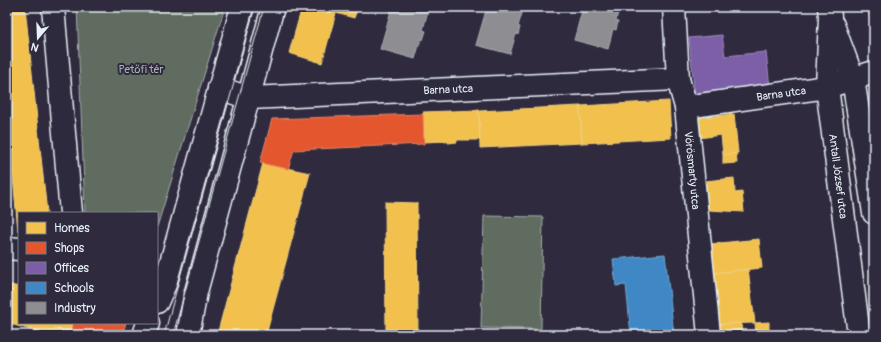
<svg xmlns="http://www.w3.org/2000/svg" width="881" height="342" viewBox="0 0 881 342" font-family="Pangolin,sans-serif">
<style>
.green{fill:#616c61;stroke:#a4aeac}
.homes{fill:#f2c14e;stroke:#efcf81}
.shops{fill:#e4572e;stroke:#e5856b}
.offices{fill:#7b5ea7;stroke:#9c8abf}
.schools{fill:#3f88c5;stroke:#72a8d4}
.industry{fill:#8d8d92;stroke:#a8abb1}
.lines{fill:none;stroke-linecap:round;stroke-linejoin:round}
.minor-casing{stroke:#e8f1f8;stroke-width:25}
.minor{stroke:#2f2a3d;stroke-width:22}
.tram{stroke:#e8f1f8;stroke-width:1}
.labels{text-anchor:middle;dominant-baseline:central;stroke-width:4;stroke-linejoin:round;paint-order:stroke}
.park-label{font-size:11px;fill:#abb5b4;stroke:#2f2a3d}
.street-label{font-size:11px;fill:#e8f1f8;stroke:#2f2a3d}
</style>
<rect width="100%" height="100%" fill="#2f2a3d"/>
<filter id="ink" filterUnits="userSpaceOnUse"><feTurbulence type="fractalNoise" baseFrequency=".025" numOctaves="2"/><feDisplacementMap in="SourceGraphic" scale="8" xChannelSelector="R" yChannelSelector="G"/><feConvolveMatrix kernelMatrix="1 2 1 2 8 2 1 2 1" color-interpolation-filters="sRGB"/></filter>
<g filter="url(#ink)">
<path class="green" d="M77 7H225L157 227V213H85Z
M484 216 543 217 541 329 481 328Z"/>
<path class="homes" d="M7 7H25L47 213H19L18 231 11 155 7 156V151H10L7 116Z
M302 7H348L357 10 354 18 336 13 322 63 289 53Z
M868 7H874V45Z
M669 101 671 138 582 143 580 106Z
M580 106 582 143 480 148 479 111Z
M479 110 480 140H457V142L448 143V141L424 142 423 112Z
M734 114 738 153 723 155 721 135 699 138 697 118Z
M736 153 737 163 723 164V155Z
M263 163 310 173 266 335H217Z
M734 178 735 193 742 192 744 212 708 210 705 181Z
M385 202 417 203 418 335H386Z
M759 239 762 268 713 273 710 244Z
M748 269 755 323 719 324 713 273Z
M7 284 19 287V323H73L70 335H49L7 323Z
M769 322V335H756L755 323Z
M741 323 742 335H720L719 324Z"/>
<path class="shops" d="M423 114 424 144 294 150 288 169 260 163 272 119Z
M73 323H126L122 335H70Z"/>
<path class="offices" d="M722 35 725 56 766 52 770 87 695 95 689 38Z"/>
<path class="schools" d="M665 254 674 335H631L626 285 616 286 613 259Z"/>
<path class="industry" d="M392 7H429L423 30 426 31 423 40 421 39 415 59 380 49Z
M487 7H524L518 26 520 27 518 35 516 34 510 54 476 45Z
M583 7H619L616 21 618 22 616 30 613 29 608 49 574 40Z"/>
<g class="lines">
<defs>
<g id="minor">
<path d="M53 7 71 213"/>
<path id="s1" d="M674 7 678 79 686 107 709 335"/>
<path id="s2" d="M829 7 830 17 827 87 859 335"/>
<path d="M833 25 853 79 874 213"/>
<path id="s3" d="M219 88 249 98 678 79"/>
<path id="s4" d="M686 107 827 87 874 72"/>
<path d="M7 248 19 249"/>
<path d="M157 302 165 284 242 7"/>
<path d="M144 335 148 323"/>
<path d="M188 335 196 292 273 7"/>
</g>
</defs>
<use href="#minor" class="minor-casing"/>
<use href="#minor" class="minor"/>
<path class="tram" d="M164 335 255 7
M173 335 264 7"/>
</g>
</g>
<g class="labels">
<g class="park-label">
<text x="141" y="69">Petőfi tér</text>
</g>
<g class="street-label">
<text stroke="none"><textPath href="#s3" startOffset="231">Barna utca</textPath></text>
<text stroke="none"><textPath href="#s4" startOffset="96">Barna utca</textPath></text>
<text stroke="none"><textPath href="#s1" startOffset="165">Vörösmarty utca</textPath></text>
<text stroke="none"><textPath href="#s2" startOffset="170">Antall József utca</textPath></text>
</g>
</g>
<rect width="881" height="342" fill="none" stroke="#2f2a3d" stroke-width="24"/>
<rect x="12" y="12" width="857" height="318" fill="none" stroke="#e8f1f8" stroke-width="1.5" filter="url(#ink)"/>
<rect x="18" y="212" width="140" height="112" fill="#2f2a3d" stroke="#797a88"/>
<rect x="26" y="222" width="20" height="12" fill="#f2c14e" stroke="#797a88"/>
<text x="54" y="232" font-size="12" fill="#e8f1f8">Homes</text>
<rect x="26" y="242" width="20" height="12" fill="#e4572e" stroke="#797a88"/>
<text x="54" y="252" font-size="12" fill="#e8f1f8">Shops</text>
<rect x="26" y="262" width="20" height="12" fill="#7b5ea7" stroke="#797a88"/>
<text x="54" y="272" font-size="12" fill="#e8f1f8">Offices</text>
<rect x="26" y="282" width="20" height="12" fill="#3f88c5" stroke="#797a88"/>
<text x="54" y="292" font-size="12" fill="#e8f1f8">Schools</text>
<rect x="26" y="302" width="20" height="12" fill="#8d8d92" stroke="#797a88"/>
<text x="54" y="312" font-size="12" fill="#e8f1f8">Industry</text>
<g transform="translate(38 38) rotate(199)" stroke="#2f2a3d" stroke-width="3" paint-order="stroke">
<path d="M0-3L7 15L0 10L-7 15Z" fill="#e8f1f8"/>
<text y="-6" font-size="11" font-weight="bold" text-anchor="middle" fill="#e8f1f8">N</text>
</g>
</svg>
